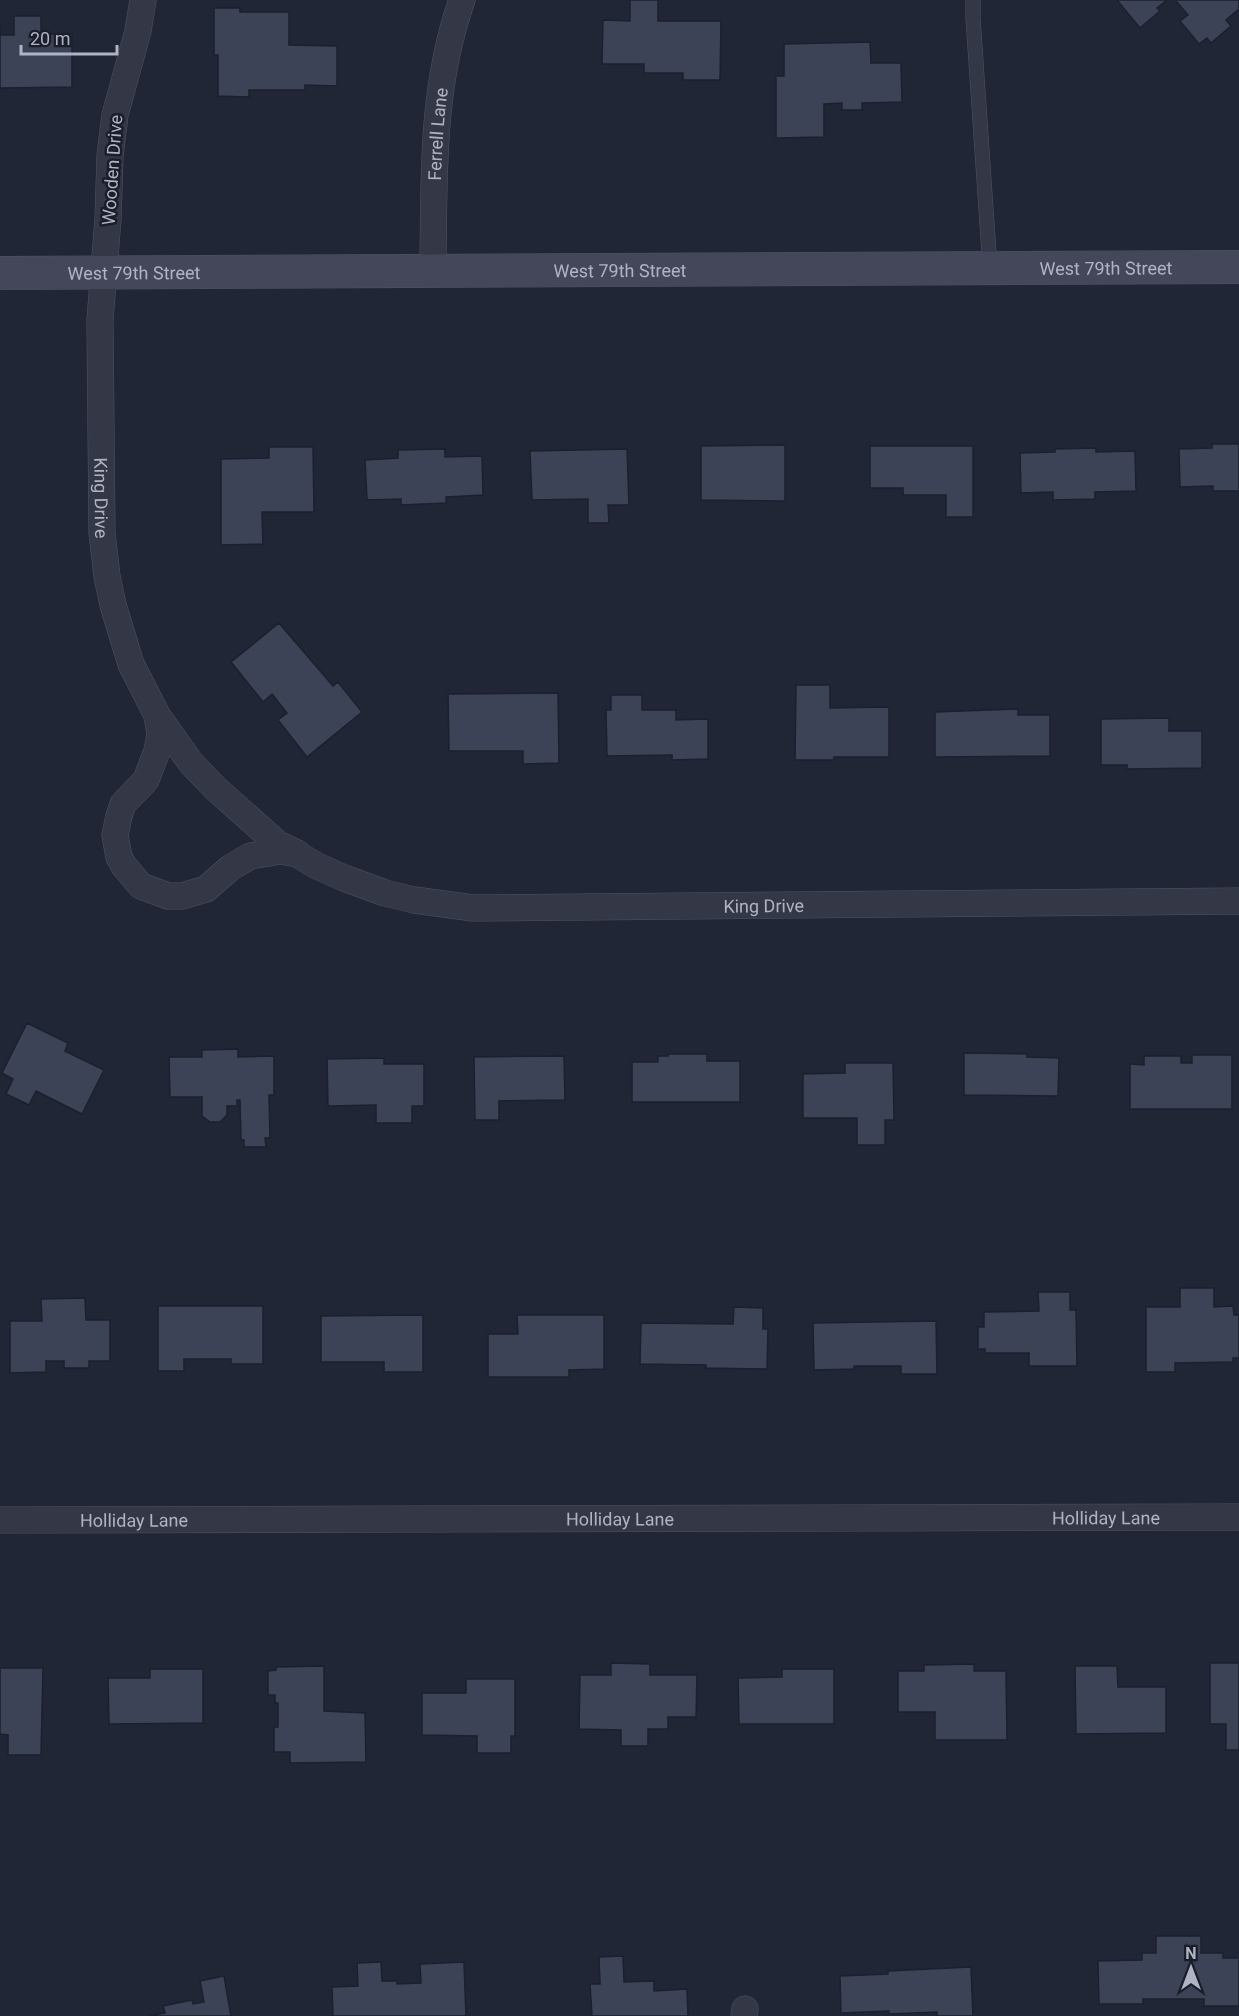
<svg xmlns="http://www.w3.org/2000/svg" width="1239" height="2016" viewBox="0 0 1239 2016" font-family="Roboto,sans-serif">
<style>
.building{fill:#3d4356;stroke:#1c202d;stroke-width:1.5}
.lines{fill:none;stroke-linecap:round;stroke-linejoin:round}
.service-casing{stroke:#4f5361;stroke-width:15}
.minor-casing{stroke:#4f5361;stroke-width:27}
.secondary-casing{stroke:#4f5361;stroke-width:34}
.service{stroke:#343846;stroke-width:14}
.minor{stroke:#343846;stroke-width:26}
.secondary{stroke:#434759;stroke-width:33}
.labels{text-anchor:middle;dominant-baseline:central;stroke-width:5;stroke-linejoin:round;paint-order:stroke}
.street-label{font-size:18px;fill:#afb3c3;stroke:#1a1e2b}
</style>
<rect width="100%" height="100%" fill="#212636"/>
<path class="building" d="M630 0H658V21H721L720 80H683V73H644V64H602L603 20 630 21Z
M1117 0H1167L1157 8 1160 11 1140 28Z
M1177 0H1239V9L1226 20 1231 26 1211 43 1207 38 1199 44 1180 21 1188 15 1176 1Z
M214 8H240V12H289V45L337 46V86L305 85V90H249V97L218 96V55H214Z
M14 16H41V34H72V87L0 88V24V35H14Z
M870 42 871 63H901L902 102 862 103V110H842V103L824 104V137L776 138V76H784V44Z
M1212 444H1239V491H1213V486L1180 487 1179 449 1212 448Z
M785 445V501L701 500V446Z
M870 446H973V517H946V495H903V488H870Z
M269 447H313L314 512H262L263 544 221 545V459L269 458Z
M1096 448V452L1135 451 1136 491 1095 492V499L1053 500V492L1021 493 1020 453 1055 452V449Z
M445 449V457L482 456 483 495 446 497V503L401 505V499L367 500 365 460 398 458V450Z
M627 449 629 505H608L609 523H588V499L532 500 530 451Z
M279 623 333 686 338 682 362 712 307 757 278 720 287 713 272 694 263 702 231 662Z
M796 685H830V708L889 707V757H834V760H795Z
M558 693 559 763 523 764V751H449L448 694Z
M611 695H642V710H676V720L708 719V759L672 760V755L607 756 606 710H611Z
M1018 709V715H1050V756L935 757V712Z
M1169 718V731H1202V768L1127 769V765H1101V719Z
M27 1023 68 1043 65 1051 104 1070 82 1114 36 1091 29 1105 6 1094 13 1079 2 1073Z
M238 1049V1057L274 1056V1095H269L270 1138H265L266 1147H244V1140H241L240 1100H237V1106H227V1115L220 1122H210L202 1116V1097H170L169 1057H202V1050Z
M964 1053 1027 1054V1057L1059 1058 1058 1096 964 1095Z
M668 1054H707V1061H740V1102H632V1062H658V1056H668Z
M1192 1055H1232V1109H1130V1064L1144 1065V1056H1181V1063H1192Z
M564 1056 565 1100 499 1101V1120H475L474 1057Z
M384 1058V1064H424V1106H412V1123H376V1105L328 1106 327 1059Z
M845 1063H893L894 1120H885V1145H857V1118H803V1074L845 1073Z
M1180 1288H1214V1307L1233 1306 1234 1315H1239V1358H1233V1362L1175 1363V1372H1146V1307H1180Z
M1038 1292H1070V1310H1076L1077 1366H1029V1353H985V1349H978V1327H984V1312L1039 1311Z
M85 1298 86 1320H110V1361H89V1368H64V1361H46V1372L10 1373V1321H42L41 1299Z
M158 1306H263V1364H231V1359H184V1371H158Z
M734 1307 763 1308V1329H768L767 1369 706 1368V1365L640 1364 641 1323 733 1324Z
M423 1315V1372H384V1362H321V1316Z
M517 1315H604V1369L569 1370V1377H488V1334H518Z
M936 1321 937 1374H901V1366H854V1369L814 1370 813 1323Z
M611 1663 650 1664V1675H697L696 1717H668V1729H648V1746H621V1730L579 1729 580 1675H611Z
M1210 1663H1239V1750H1226V1724H1210Z
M974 1664V1671H1006L1007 1740H935V1712H898V1671H924V1665Z
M324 1666V1711L365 1713 366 1762 290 1763V1752H274V1727H278V1703H275V1695H268V1671L276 1670V1667Z
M1075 1666H1117L1118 1687H1166V1733L1076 1734Z
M0 1668H43L41 1755H8V1735L0 1734Z
M150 1669H203V1723L109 1724 108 1678H150Z
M782 1669H834V1724H739L738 1678 782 1677Z
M466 1679H515V1736H511V1753H477V1736L422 1735V1693H466Z
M1156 1936H1201V1953H1223V1958H1239V2006H1204V1999H1143V2004H1099L1098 1961 1142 1960V1953H1156Z
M623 1956 624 1982 654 1981V1991L687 1989 688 2016H592L590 1984H600L599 1957Z
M381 1962 382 1981H397V1984L421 1983 420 1964 464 1962 466 2016H333L332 1987 358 1986 357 1963Z
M971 1967 973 2016H937V2012L889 2014V2011L841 2013 840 1976 888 1974V1971Z
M224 1976 231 2016H149L165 2013 163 2006 192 2000 193 2004 204 2002 200 1981Z"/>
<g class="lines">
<defs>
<path id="service" d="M973 0V18L990 268"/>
<g id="minor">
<path id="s1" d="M143 0 138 31 115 115 110 156 108 219 100 320 102 533 107 576 113 605 131 664 157 715 160 734 157 751 146 780 123 804 119 816 115 835 119 857 124 866 141 886 168 896H182L206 889 230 868 250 856 281 851 297 854 317 866 344 878 385 893 414 900 473 908 1239 901"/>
<path id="s2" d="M433 270C434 179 431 87 462 0"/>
<path d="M157 715 191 763 215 788 278 844 297 853"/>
<path id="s3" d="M0 1520 1239 1517"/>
<path d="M744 2016 745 2009"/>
</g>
<g id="secondary">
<path id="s4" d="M0 273 1239 267"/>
</g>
</defs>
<use href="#service" class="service-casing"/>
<use href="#minor" class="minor-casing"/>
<use href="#secondary" class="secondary-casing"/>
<use href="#service" class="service"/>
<use href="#minor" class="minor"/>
<use href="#secondary" class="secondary"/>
</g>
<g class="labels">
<g class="street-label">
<text stroke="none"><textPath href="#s2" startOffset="136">Ferrell Lane</textPath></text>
<text transform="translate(112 170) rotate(-86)">Wooden Drive</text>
<text stroke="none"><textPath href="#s4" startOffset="1106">West 79th Street</textPath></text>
<text stroke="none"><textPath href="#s4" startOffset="620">West 79th Street</textPath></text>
<text stroke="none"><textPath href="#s4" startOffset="134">West 79th Street</textPath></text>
<text stroke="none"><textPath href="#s1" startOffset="502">King Drive</textPath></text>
<text stroke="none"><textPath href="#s1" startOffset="1568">King Drive</textPath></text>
<text stroke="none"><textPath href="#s3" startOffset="1106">Holliday Lane</textPath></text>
<text stroke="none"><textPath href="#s3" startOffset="620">Holliday Lane</textPath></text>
<text stroke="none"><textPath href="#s3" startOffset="134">Holliday Lane</textPath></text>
</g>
</g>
<g transform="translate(1191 1968)" stroke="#1a1e2b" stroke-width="4.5" paint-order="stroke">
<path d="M0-4.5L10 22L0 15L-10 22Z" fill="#afb3c3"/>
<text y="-9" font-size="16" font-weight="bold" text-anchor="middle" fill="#afb3c3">N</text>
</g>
<path d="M21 45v9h96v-9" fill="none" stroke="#afb3c3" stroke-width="3"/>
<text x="30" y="45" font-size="18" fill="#afb3c3" stroke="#1a1e2b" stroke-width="4.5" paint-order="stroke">20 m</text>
</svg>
